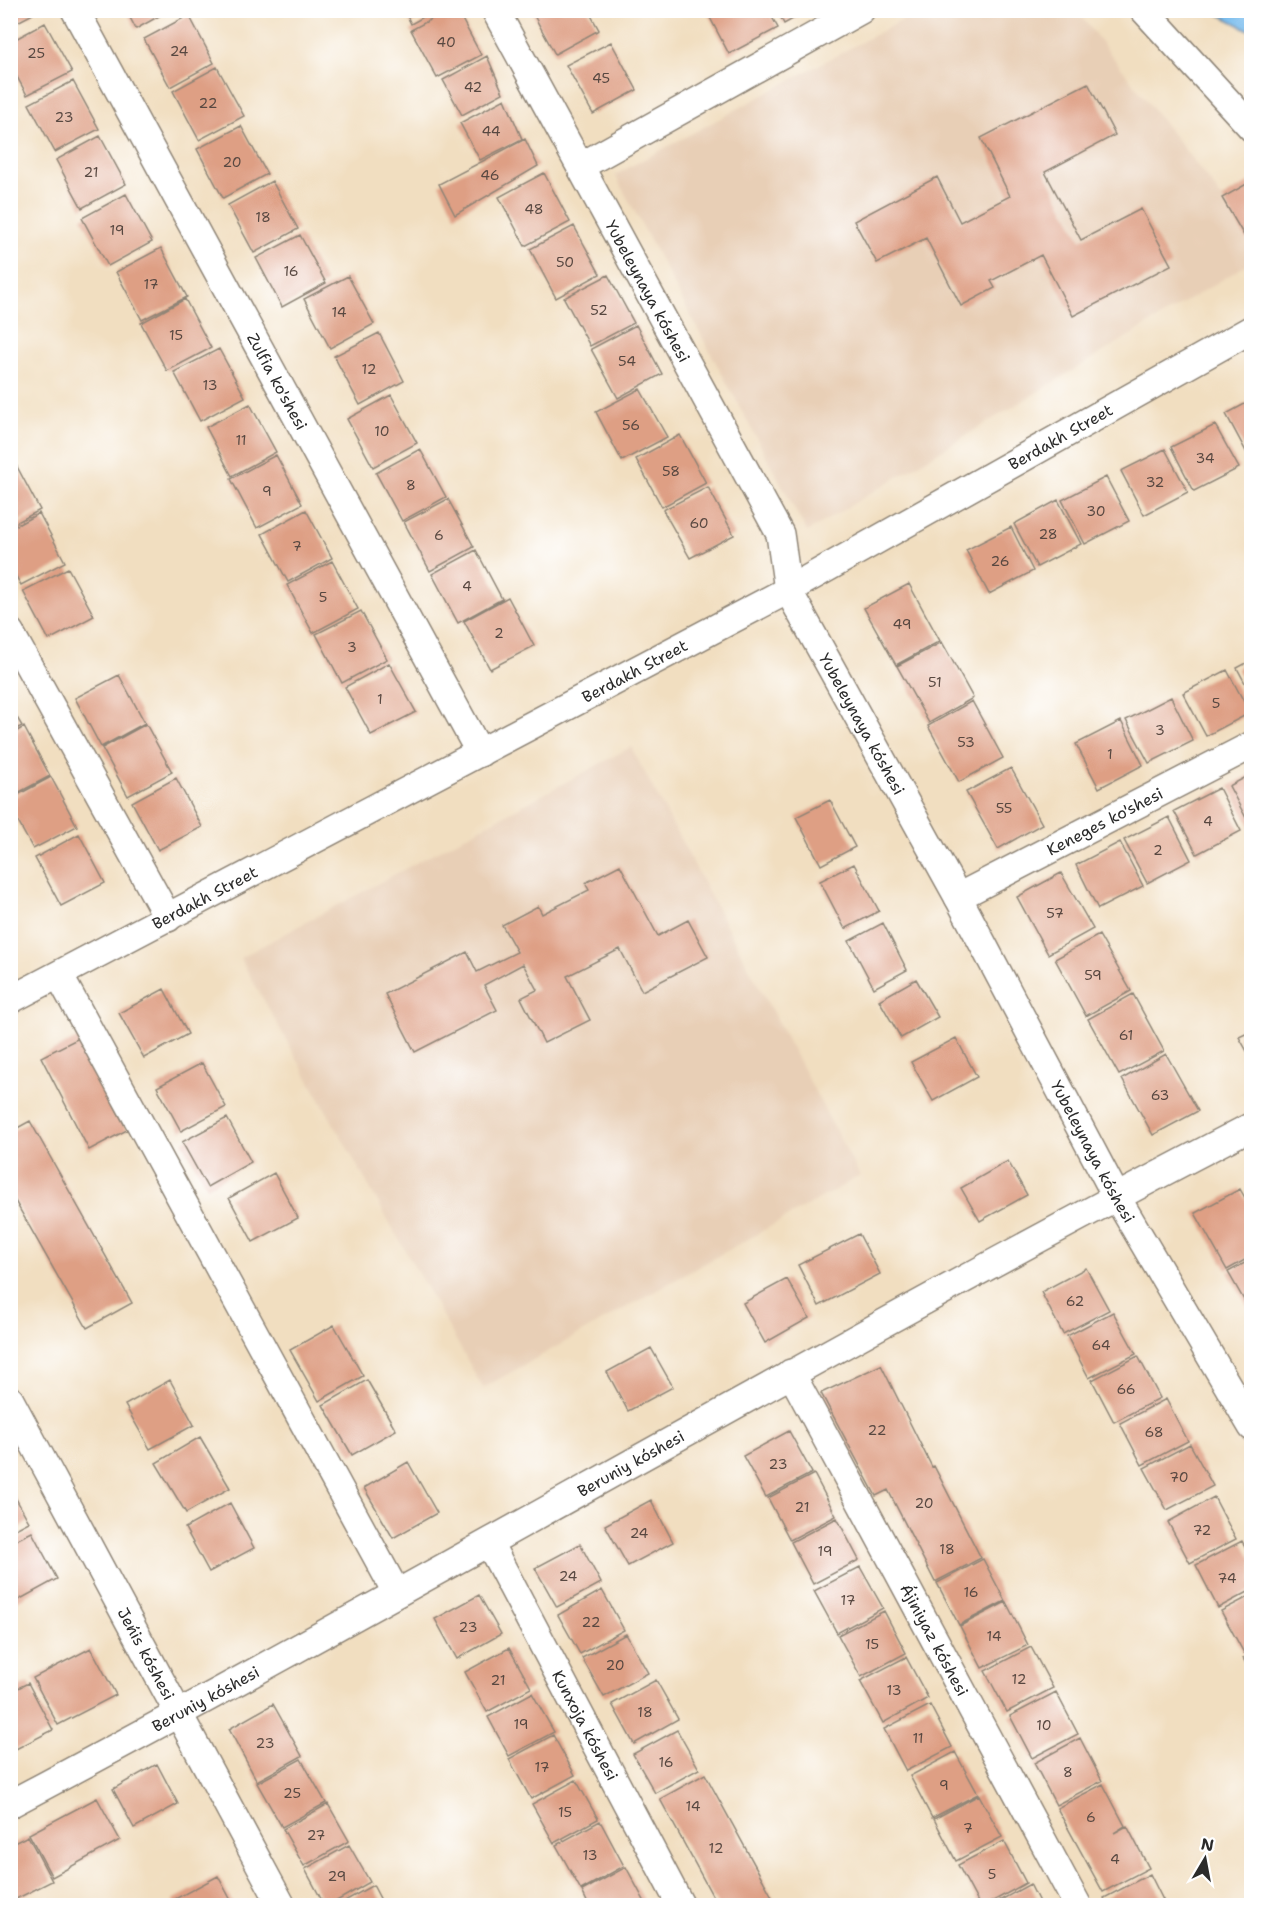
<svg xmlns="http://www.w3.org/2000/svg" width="1262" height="1916" viewBox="0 0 1262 1916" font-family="'Shantell Sans',sans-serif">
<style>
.built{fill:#e8cfb6}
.water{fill:#77bbed;stroke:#51738c;stroke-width:1.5}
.building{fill:#de9f84}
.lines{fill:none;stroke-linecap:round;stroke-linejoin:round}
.minor-casing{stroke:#8e8476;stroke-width:30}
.minor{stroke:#fff;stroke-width:27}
.labels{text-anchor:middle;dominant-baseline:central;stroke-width:5;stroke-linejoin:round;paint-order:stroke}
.number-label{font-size:14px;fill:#584841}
.street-label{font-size:16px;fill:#2b2b2b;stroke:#fff}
</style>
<rect width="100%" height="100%" fill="#fff"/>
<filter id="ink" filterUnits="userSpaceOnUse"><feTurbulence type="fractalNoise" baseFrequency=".0167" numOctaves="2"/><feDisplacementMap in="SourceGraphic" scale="12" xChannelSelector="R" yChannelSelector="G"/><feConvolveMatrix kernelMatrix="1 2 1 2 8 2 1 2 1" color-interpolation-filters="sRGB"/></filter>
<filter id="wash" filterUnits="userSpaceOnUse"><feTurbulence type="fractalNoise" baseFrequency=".008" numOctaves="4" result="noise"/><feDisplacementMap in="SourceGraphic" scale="24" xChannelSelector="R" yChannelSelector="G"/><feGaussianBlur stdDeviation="1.35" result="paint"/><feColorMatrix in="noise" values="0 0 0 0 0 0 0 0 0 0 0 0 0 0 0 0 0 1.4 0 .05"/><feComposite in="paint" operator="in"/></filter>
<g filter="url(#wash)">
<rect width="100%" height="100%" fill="#f1dec0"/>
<path class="built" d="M919 11H1077L1251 235V262L807 532 615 175Z
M631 747 860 1176 483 1388 240 958Z"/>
<path class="water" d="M1212 11H1251V31L1214 12Z"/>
<g id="blocks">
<path class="building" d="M10 10H31L33 14 10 26Z
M126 10H170L136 29Z
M404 10H436L411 24Z
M448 10H457L481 55 437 78 411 30Z
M531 10H588L599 30 555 54Z
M706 10H768L778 28 729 54Z
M777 10H809L784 24Z
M189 15 214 63 170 87 144 39Z
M45 23 72 72 27 95 10 64V42Z
M611 42 637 90 593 114 566 65Z
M487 56 503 93 462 115 443 80Z
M217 67 244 116 199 140 173 91Z
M73 81 99 129 55 152 29 104Z
M1088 83 1115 135 1045 172 1081 240 1141 209 1171 265 1073 316 1041 255 991 281 995 288 961 306 926 238 877 263 854 221 937 177 960 222 1010 196 981 138Z
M505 99 522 139 480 160 460 123Z
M241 126 267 174 223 198 197 149Z
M100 136 126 184 82 208 56 160Z
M525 139 538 166 455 215 439 184Z
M544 173 570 222 525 246 499 197Z
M272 181 298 229 254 253 228 205Z
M1250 182 1252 236 1246 239 1222 198Z
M126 194 152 242 108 266 82 218Z
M574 226 600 274 556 298 530 249Z
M300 235 326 283 282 307 256 258Z
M161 248 187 297 142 320 116 272Z
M608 275 634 323 590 346 564 298Z
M348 276 374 324 330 348 304 299Z
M185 299 211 348 167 371 141 323Z
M636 325 662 374 618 398 591 349Z
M379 333 404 381 360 405 334 356Z
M219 349 245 397 200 421 174 372Z
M640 389 667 437 622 461 596 412Z
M391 395 417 443 373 467 347 419Z
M1252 400V456L1249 457 1226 414Z
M250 404 276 452 232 476 206 427Z
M1215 425 1239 468 1194 491 1171 447Z
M680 435 706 483 662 507 636 459Z
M420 449 446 497 402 521 376 473Z
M1165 449 1188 492 1144 515 1121 471Z
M276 455 302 504 257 528 231 479Z
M14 461 40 510 10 526V463Z
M1106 477 1129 521 1085 544 1062 500Z
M708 487 734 535 690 558 663 510Z
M448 499 474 547 430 571 404 522Z
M1058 500 1081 544 1037 567 1014 524Z
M306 510 332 558 288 582 262 534Z
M39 513 65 562 21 585 10 566V529Z
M1011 527 1033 571 989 594 966 550Z
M476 550 502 599 458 623 432 574Z
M332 561 358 609 313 633 287 585Z
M68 568 94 616 49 640 23 591Z
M909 584 940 641 896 665 864 608Z
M508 597 534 646 490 669 464 621Z
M361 611 387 659 342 683 316 634Z
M942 642 973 698 929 723 897 666Z
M1252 660V696L1237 668Z
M389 663 416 712 371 735 345 687Z
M1227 670 1250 713 1206 736 1183 693Z
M119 675 145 723 101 747 75 698Z
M1171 697 1193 741 1149 763 1126 720Z
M972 701 1003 758 959 782 928 726Z
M10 706 22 726 10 732Z
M1121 721 1143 765 1099 788 1076 744Z
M146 724 172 772 128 796 102 748Z
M24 727 50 776 10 797V735Z
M1011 768 1042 824 998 849 966 792Z
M1252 774V829L1229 786Z
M51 777 77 826 33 849 10 807V799Z
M176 778 202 827 158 850 132 802Z
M1219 788 1241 831 1197 854 1174 811Z
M830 800 855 847 821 865 796 817Z
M1169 817 1191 860 1147 883 1124 840Z
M79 834 105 883 61 906 35 858Z
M1120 842 1143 886 1098 909 1076 865Z
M854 864 879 911 845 929 820 881Z
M620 865 658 936 688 920 708 957 642 991 620 949 567 976 590 1020 544 1043 521 998 537 990 523 964 484 985 497 1010 415 1052 385 994 467 952 477 972 517 952 502 925 538 906 542 914 589 890 585 883Z
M1061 873 1093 929 1048 954 1017 897Z
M883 923 907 970 874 988 849 941Z
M1099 935 1131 991 1086 1016 1055 959Z
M916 979 938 1017 901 1038 879 1000Z
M164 989 188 1034 144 1058 119 1013Z
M1133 994 1164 1051 1119 1075 1088 1019Z
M1252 1031V1060L1239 1037Z
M79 1038 127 1130 89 1150 41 1057Z
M956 1038 977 1077 933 1101 911 1062Z
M1166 1054 1198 1111 1153 1135 1122 1079Z
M202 1063 226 1107 181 1131 157 1087Z
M227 1118 251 1162 207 1187 182 1142Z
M30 1121 132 1303 87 1328 10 1192V1132Z
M1008 1161 1027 1195 980 1221 961 1188Z
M274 1173 298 1218 253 1242 229 1198Z
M1240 1189 1252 1210V1256L1227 1270 1195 1213Z
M859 1234 880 1274 819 1306 798 1265Z
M1252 1259V1314L1228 1272Z
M1086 1268 1109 1310 1063 1334 1041 1292Z
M787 1279 809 1318 765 1343 743 1303Z
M1113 1312 1136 1354 1089 1378 1067 1336Z
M334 1325 363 1376 319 1401 290 1350Z
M651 1348 673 1387 628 1411 607 1372Z
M1138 1356 1160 1398 1114 1422 1092 1380Z
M881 1365 932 1467 934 1466 981 1558 935 1582 888 1490 876 1496 821 1393Z
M170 1380 194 1425 150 1449 125 1405Z
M367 1380 396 1430 352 1455 323 1405Z
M1166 1399 1188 1441 1142 1465 1120 1423Z
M789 1431 812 1473 766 1497 743 1456Z
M200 1437 230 1488 186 1513 156 1463Z
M1190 1444 1213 1486 1167 1510 1144 1468Z
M408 1462 437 1513 393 1538 364 1488Z
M814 1474 836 1516 790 1540 768 1498Z
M10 1488 29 1522 10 1532Z
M1214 1497 1236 1539 1190 1563 1168 1522Z
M651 1500 673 1542 628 1566 605 1525Z
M230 1503 254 1548 209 1572 185 1528Z
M837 1518 859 1560 813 1584 791 1542Z
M32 1532 57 1579 13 1603 10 1599V1543Z
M1242 1541 1252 1559V1590L1218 1608 1196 1565Z
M580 1544 601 1583 557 1607 535 1568Z
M983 1559 1005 1601 959 1625 937 1583Z
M860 1567 883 1608 837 1633 814 1591Z
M602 1590 624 1630 580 1654 558 1615Z
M479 1595 501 1634 457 1659 435 1619Z
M1252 1595V1649L1244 1653 1221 1611Z
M1006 1602 1028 1645 982 1668 960 1626Z
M884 1611 906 1653 861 1677 838 1635Z
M626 1634 648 1673 604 1697 582 1658Z
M1031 1647 1053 1688 1007 1712 985 1671Z
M91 1648 116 1695 58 1725 33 1678Z
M509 1648 531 1688 487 1712 465 1672Z
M1252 1654V1675L1243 1658Z
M906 1657 928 1698 883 1723 860 1681Z
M656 1680 678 1719 634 1744 612 1704Z
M28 1683 53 1730 10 1752V1692Z
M1056 1692 1078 1734 1032 1758 1010 1716Z
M532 1693 554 1732 509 1756 488 1717Z
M273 1704 302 1756 257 1781 229 1729Z
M930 1705 952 1747 906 1771 884 1729Z
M677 1730 699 1769 655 1793 633 1754Z
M553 1735 575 1775 531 1799 509 1759Z
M1080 1738 1102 1781 1056 1805 1034 1763Z
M955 1752 978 1794 932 1818 910 1776Z
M301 1759 326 1803 282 1827 257 1783Z
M157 1764 178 1804 134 1828 113 1789Z
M705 1774 776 1904 774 1906H718L660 1799Z
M576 1780 598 1819 554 1843 532 1804Z
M1103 1784 1125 1826 1114 1833 1127 1826 1149 1868 1103 1892 1057 1808Z
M979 1795 1002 1837 956 1861 934 1819Z
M97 1798 120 1840 52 1877 29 1834Z
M328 1804 349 1841 304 1866 283 1829Z
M600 1821 624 1866 581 1890 556 1845Z
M28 1836 52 1881 10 1902V1845Z
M1004 1841 1026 1883 984 1906H980L958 1865Z
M349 1845 370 1882 328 1906H325L305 1869Z
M626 1867 647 1906H589L582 1891Z
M1150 1874 1166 1906H1108L1104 1898Z
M218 1876 234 1906H175L173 1900Z
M1030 1884 1041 1906H990Z
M373 1885 384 1906H336Z"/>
</g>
</g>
<g filter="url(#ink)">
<use href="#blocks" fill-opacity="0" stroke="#8e8476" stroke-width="1.5"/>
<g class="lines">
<defs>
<g id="minor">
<path id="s1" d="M75 10 480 753"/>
<path id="s2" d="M495 10 780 534 788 590 958 897 1116 1196 1252 1427"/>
<path d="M1144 10 1252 128"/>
<path d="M581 166 861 10"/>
<path d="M10 632 168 918"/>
<path id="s3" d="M958 897 1252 745"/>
<path d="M59 975 396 1592"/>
<path id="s4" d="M10 1000 788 590 1252 329"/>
<path id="s5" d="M791 1373 1078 1906"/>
<path id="s6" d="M10 1400 282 1906"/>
<path id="s7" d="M489 1543 681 1906"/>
<path id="s8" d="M10 1804C427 1583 833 1343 1252 1126"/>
</g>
</defs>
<use href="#minor" class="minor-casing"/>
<use href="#minor" class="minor"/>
</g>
</g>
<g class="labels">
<g class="number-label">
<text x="446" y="42">40</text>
<text x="179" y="51">24</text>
<text x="36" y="53">25</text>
<text x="601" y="78">45</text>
<text x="473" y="87">42</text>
<text x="208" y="103">22</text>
<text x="64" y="117">23</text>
<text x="491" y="131">44</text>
<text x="232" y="162">20</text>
<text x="91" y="172">21</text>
<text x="490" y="175">46</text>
<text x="534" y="209">48</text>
<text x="263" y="217">18</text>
<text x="117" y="230">19</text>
<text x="565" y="262">50</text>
<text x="291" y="271">16</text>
<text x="151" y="284">17</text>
<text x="599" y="310">52</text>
<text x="339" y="312">14</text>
<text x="176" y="335">15</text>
<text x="627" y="361">54</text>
<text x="369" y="369">12</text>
<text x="210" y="385">13</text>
<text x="631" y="425">56</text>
<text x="382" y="431">10</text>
<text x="241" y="440">11</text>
<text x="1205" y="458">34</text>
<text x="671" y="471">58</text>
<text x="1155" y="482">32</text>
<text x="411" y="485">8</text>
<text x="267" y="491">9</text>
<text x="1096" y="511">30</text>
<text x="699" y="523">60</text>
<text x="1048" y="534">28</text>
<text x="439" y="535">6</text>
<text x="297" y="546">7</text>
<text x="1000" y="561">26</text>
<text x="467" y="586">4</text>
<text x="323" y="597">5</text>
<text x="902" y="624">49</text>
<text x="499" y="633">2</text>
<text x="352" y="647">3</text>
<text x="935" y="682">51</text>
<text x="380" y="699">1</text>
<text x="1216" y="703">5</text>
<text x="1160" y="730">3</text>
<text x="966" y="742">53</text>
<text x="1110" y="754">1</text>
<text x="1004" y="808">55</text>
<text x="1208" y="821">4</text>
<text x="1158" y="850">2</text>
<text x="1055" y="913">57</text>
<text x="1093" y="975">59</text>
<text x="1126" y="1035">61</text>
<text x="1160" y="1095">63</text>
<text x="1075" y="1301">62</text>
<text x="1101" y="1345">64</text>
<text x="1126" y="1389">66</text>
<text x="877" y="1430">22</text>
<text x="1154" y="1432">68</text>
<text x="778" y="1464">23</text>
<text x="1179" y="1477">70</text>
<text x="924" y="1503">20</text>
<text x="802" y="1507">21</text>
<text x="1202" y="1530">72</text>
<text x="639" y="1533">24</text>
<text x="947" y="1549">18</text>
<text x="825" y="1551">19</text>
<text x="568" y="1576">24</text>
<text x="1227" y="1578">74</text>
<text x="971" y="1592">16</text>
<text x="848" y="1600">17</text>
<text x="591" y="1622">22</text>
<text x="468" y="1627">23</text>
<text x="994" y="1636">14</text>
<text x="872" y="1644">15</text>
<text x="615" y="1665">20</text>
<text x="1019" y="1679">12</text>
<text x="498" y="1680">21</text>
<text x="894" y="1690">13</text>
<text x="645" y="1712">18</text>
<text x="521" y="1724">19</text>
<text x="1044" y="1725">10</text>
<text x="918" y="1738">11</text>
<text x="265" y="1743">23</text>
<text x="666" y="1762">16</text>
<text x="542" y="1767">17</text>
<text x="1068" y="1772">8</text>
<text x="944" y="1785">9</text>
<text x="292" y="1793">25</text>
<text x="693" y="1806">14</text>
<text x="565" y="1812">15</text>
<text x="1091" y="1817">6</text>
<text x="968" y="1828">7</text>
<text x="316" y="1835">27</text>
<text x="716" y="1848">12</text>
<text x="590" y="1855">13</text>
<text x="1115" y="1859">4</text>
<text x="992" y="1874">5</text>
<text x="337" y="1876">29</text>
</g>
<g class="street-label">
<text stroke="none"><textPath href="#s2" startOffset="320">Yubeleynaya kóshesi</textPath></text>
<text stroke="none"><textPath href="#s1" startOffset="423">Zulfia ko'shesi</textPath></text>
<text stroke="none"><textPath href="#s4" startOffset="1192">Berdakh Street</textPath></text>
<text stroke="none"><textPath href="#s4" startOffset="706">Berdakh Street</textPath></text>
<text stroke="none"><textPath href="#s2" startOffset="806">Yubeleynaya kóshesi</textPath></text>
<text stroke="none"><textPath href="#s3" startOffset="165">Keneges ko'shesi</textPath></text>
<text stroke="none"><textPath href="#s4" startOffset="220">Berdakh Street</textPath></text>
<text stroke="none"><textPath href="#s2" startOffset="1292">Yubeleynaya kóshesi</textPath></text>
<text stroke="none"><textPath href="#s8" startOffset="708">Beruniy kóshesi</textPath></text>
<text stroke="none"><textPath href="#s5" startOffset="303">Ájiniyaz kóshesi</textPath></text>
<text stroke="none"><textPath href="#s6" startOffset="288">Jeńis kóshesi</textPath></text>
<text stroke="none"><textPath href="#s8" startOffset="222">Beruniy kóshesi</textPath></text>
<text stroke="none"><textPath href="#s7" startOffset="206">Kunxoja kóshesi</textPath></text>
</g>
</g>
<rect width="1262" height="1916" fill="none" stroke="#fff" stroke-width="36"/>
<g transform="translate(1205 1859) rotate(10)" stroke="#ffffff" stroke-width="4.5" paint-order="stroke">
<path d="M0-4.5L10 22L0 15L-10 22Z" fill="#2b2b2b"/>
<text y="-9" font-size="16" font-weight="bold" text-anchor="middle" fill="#2b2b2b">N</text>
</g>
</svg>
